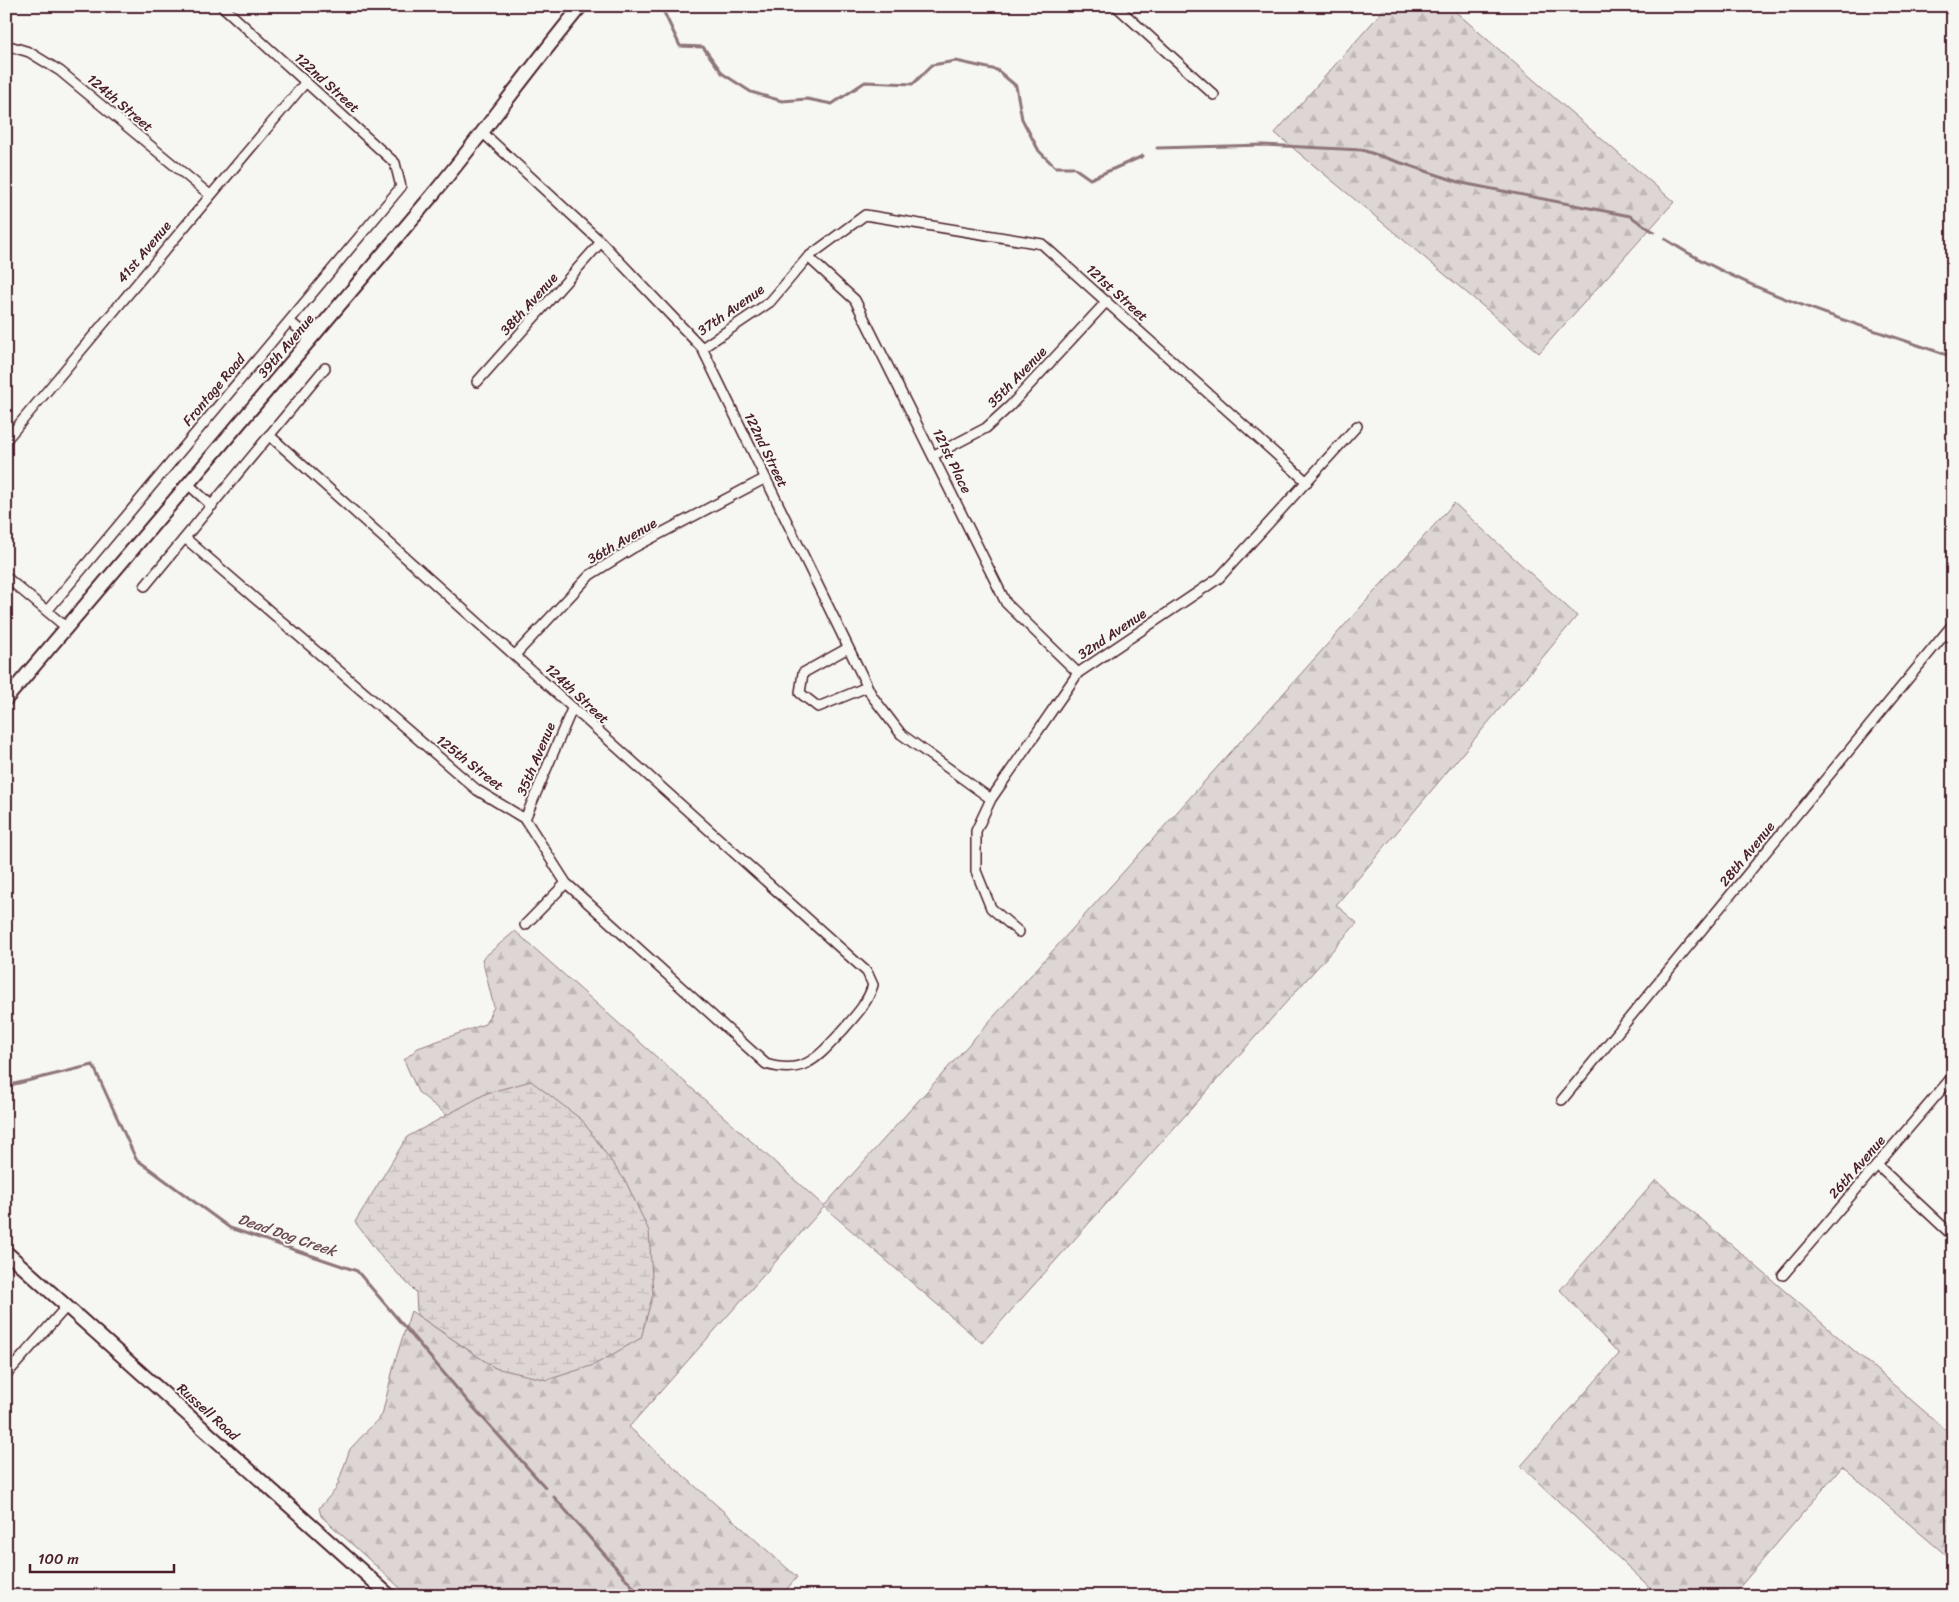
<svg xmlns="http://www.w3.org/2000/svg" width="1959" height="1602" viewBox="0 0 1959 1602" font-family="Sriracha,sans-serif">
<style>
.forest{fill:url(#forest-firs);stroke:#947a80}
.wetland{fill:url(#wetland-marsh);stroke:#947a80}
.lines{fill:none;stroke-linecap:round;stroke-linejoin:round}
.stream{stroke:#8e747a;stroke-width:3}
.street-casing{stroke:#4a1f2b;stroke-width:12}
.secondary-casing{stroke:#4a1f2b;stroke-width:16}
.street{stroke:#f6f6f2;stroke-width:9}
.secondary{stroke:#f6f6f2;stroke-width:12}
.labels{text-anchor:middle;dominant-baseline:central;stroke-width:4;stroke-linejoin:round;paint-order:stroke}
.street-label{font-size:14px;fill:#4a1f2b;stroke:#f6f6f2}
.water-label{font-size:15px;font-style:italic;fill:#6c4a52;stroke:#f6f6f2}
</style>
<defs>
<pattern id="forest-firs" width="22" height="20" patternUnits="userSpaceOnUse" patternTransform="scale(1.25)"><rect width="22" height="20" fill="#ddd6d5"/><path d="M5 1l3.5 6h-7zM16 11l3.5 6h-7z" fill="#bfb7b7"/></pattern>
<pattern id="wetland-marsh" width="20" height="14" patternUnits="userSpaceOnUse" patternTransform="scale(1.25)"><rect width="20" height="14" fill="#ddd6d5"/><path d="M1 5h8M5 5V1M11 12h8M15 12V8" fill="none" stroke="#bfb7b7"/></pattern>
</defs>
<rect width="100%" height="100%" fill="#f6f6f2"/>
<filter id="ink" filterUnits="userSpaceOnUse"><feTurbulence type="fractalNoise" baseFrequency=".02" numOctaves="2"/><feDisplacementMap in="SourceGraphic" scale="10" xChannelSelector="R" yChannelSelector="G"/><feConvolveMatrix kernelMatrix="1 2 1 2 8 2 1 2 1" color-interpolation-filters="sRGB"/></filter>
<g filter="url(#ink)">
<path class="forest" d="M1387 6H1449L1674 202 1539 353 1275 133Z
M1454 503 1577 616 1336 905 1357 923 982 1343 824 1207 629 1427 797 1577 781 1596H409L321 1516 319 1508 336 1489 350 1449 382 1415 395 1361 411 1311 495 1368 487 1093 448 1116 418 1092 404 1060 418 1048 485 1024 494 1007 482 959 515 931 824 1206Z
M1656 1180 1953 1436V1561L1842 1467 1732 1596H1659L1521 1466 1619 1354 1560 1290Z"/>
<path class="wetland" d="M531 1081 582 1120 626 1182 649 1231 653 1294 641 1338 594 1365 547 1380 495 1368 417 1315 416 1292 383 1259 355 1222 407 1137 487 1093Z"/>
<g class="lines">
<path class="stream" d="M661 6 680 46 703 47 723 74 751 92 782 101 807 99 832 104 865 82 913 84 932 65 956 61 997 70 1016 86 1022 119 1039 151 1055 167H1073L1090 179 1143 156
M1157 148 1263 145 1362 150 1462 183 1630 216 1654 232
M1665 239C1752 295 1856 323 1953 357
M6 1086 93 1065 136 1159 230 1228 357 1271 465 1398 545 1487
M554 1497 641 1596"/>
<defs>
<path id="street" d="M1116 6 1214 95
M6 45 29 52 60 71 210 195
M483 133 601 242 702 348 872 696 901 734 991 799
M808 257 855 300 1006 603 1078 673
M289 321 311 339
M702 348 770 302 808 257 865 215 1042 244 1307 482
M477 382 601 242
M6 440 305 83
M934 455 986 428 1010 406 1107 301
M188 484 212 506
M185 538 477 790 525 819 566 883 766 1064C805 1076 819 1056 843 1030 856 1015 867 1004 873 985L867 972 269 435
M6 577 67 628
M145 586 325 368
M47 611 401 187 395 163 222 6
M848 648 803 673 800 693 818 707 867 687
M515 655 590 575 633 548 764 479
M525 819 572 709
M525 925 566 883
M1019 932 991 908 976 871V831L991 799 1078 673 1219 578 1357 426
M1562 1100 1953 624
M1877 1165 1953 1236
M1783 1275 1953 1076
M6 1375 67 1306"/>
<path id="secondary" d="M6 699 430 198C482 135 529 69 581 6
M6 1252 390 1596"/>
</defs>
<use href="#street" class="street-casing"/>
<use href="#secondary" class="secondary-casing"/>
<use href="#street" class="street"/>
<use href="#secondary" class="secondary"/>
</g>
</g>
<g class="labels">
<g class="street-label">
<text transform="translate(327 83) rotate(42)">122nd Street</text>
<text transform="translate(120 103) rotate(40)">124th Street</text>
<text transform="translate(144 252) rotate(-50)">41st Avenue</text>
<text transform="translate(1117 293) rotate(42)">121st Street</text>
<text transform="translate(529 304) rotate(-48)">38th Avenue</text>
<text transform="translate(731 310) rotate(-35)">37th Avenue</text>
<text transform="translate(286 346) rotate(-50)">39th Avenue</text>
<text transform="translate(1017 377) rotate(-46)">35th Avenue</text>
<text transform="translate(214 390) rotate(-50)">Frontage Road</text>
<text transform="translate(766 450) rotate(64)">122nd Street</text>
<text transform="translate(952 461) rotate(64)">121st Place</text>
<text transform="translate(622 541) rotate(-30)">36th Avenue</text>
<text transform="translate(1112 634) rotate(-34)">32nd Avenue</text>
<text transform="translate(577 694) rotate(43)">124th Street</text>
<text transform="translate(536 759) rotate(-67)">35th Avenue</text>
<text transform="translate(470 763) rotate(38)">125th Street</text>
<text transform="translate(1747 854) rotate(-51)">28th Avenue</text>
<text transform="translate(1857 1167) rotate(-49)">26th Avenue</text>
<text transform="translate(208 1412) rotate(42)">Russell Road</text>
</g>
<g class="water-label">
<text transform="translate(287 1235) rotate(19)">Dead Dog Creek</text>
</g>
</g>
<rect width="1959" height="1602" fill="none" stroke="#f6f6f2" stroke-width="25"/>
<rect x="12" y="12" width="1934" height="1577" fill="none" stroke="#4a1f2b" stroke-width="2" filter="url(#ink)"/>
<path d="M30 1564v8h144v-8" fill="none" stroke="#4a1f2b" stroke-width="2.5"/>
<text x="38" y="1564" font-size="15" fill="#4a1f2b" stroke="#f6f6f2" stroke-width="4" paint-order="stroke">100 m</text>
</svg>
